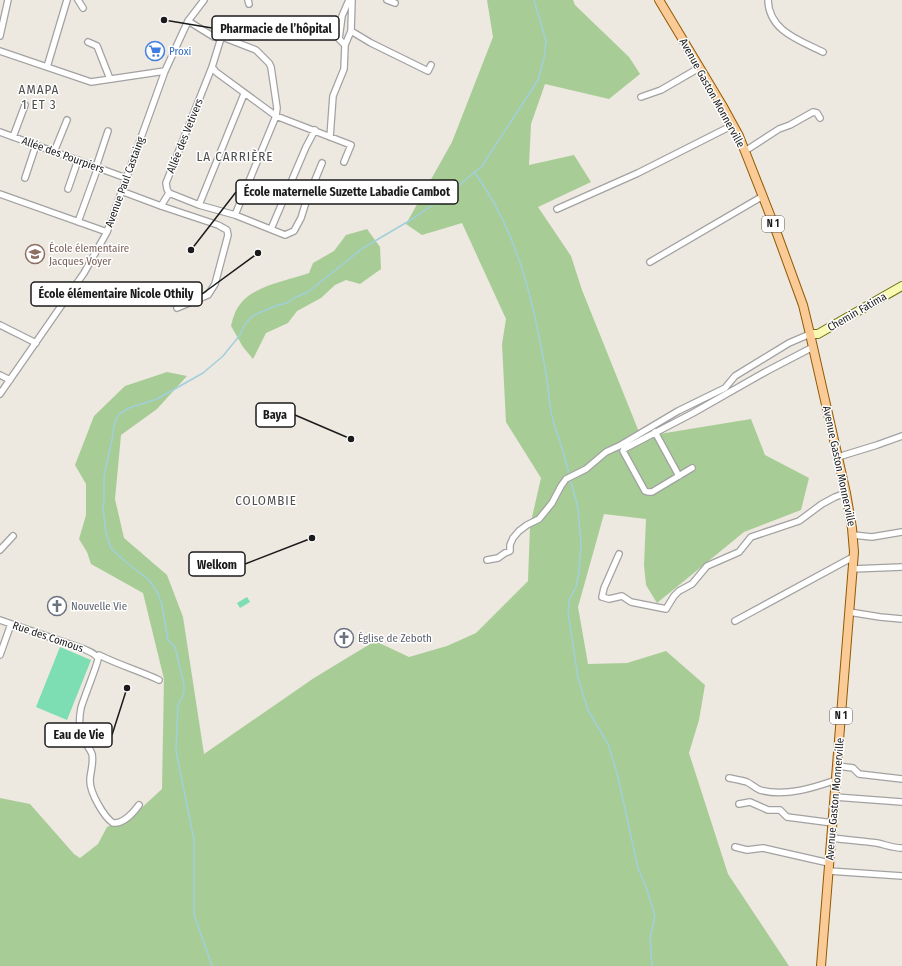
<svg xmlns="http://www.w3.org/2000/svg" width="902" height="966" viewBox="0 0 902 966" font-family="'Fira Sans Condensed',sans-serif">
<style>
.forest{fill:#a8cc95}
.pitch{fill:#7dddb3}
.lines{fill:none;stroke-linecap:round;stroke-linejoin:round}
.stream{stroke:#a0d0db;stroke-width:1.5}
.street-casing{stroke:#a2a2a2;stroke-width:8}
.secondary-casing{stroke:#686f05;stroke-width:10}
.primary-casing{stroke:#915a01;stroke-width:10}
.street{stroke:#fff;stroke-width:5.5}
.secondary{stroke:#f8f9b2;stroke-width:8}
.primary{stroke:#fbcb97;stroke-width:8}
.labels{text-anchor:middle;dominant-baseline:central;stroke-width:3;stroke-linejoin:round;paint-order:stroke}
.shield{fill:#fff;stroke:#5f5f5f;stroke-width:1}
.shield-label{font-size:10px;font-weight:bold;fill:#1b1b1b}
.shop-label{font-size:11px;fill:#366cbe;stroke:#fff;text-anchor:start}
.street-label{font-size:11px;fill:#1b1b1b;stroke:#fff}
.education-label{font-size:11px;fill:#785e54;stroke:#fff;text-anchor:start}
.worship-label{font-size:11px;fill:#5b616d;stroke:#fff;text-anchor:start}
.quarter-label{font-size:13px;letter-spacing:1px;fill:#4e4e4e;stroke:#fff}
.leader{fill:none;stroke:#1b1b1b;stroke-width:1.5}
.callout-dot{fill:#1b1b1b;stroke:#fff;stroke-width:1.5}
.callout{fill:#fff;stroke:#1b1b1b;stroke-width:1.5}
.callout-label{font-size:12px;text-anchor:middle;font-weight:bold;fill:#1b1b1b}
</style>
<rect width="100%" height="100%" fill="#ede8e0"/>
<path class="forest" d="M487 0H573L575 5 629 57 640 74 609 99 545 84 531 124 529 165 574 155 591 182 538 207 571 256 582 290 641 437 751 419 765 455 809 478 801 510 744 532 657 603 646 585 644 565 646 519 604 514 578 607 588 664 627 663 666 651 705 685 699 720 689 753 728 874 789 966H0V798L30 804 74 854 80 858 98 844 107 827 136 813 162 789 164 679 143 593 91 564 87 552 79 539 86 515V484L75 465 94 416 125 386 167 372 187 376 157 409 121 435 115 499 124 538 167 575 183 617 204 754 314 678 375 641 409 657 447 646 476 633 528 581 530 526 541 478 506 422 502 344 506 319 462 223 422 235 406 224 452 142 493 37Z
M367 229 380 247 381 269 360 284 346 280 335 285 321 298 297 311 288 323 266 333 253 359 243 347 231 326C233 318 235 310 241 303 254 286 289 280 309 273L313 263 334 251 346 235Z"/>
<path class="pitch" d="M247 597 250 602 240 608 237 603Z
M60 647 91 660 67 720 36 707Z"/>
<g class="lines">
<path class="stream" d="M474 172C519 232 535 308 547 380 549 392 549 404 552 416 554 426 558 435 561 445 564 455 567 465 569 474
M570 478 578 508 581 544 579 572 576 587 569 600 568 612 578 678 588 710 608 744 617 773 638 868 646 887 655 916 650 938 652 966
M212 966 194 914V840L176 751 178 705 184 693V684L175 647 168 640 162 605 158 594 150 581 121 558 111 548 106 533 103 508 104 500V476L112 440 114 425 119 414 129 408 157 399 203 373 223 356 240 335 245 324 254 315 278 305 287 303 296 297 308 292 363 248 414 218 451 192 482 166 538 80 544 58 546 41 534 0"/>
<defs>
<path id="street" d="M78 0 83 8
M248 0 249 4
M387 0 395 3
M768 0C769 31 799 40 823 52
M188 21 214 37 225 38 256 50 269 63 271 67 277 108 276 116 235 215
M351 31 371 43 428 71 431 65
M0 36 8 0
M221 38 212 67 216 72 276 116 351 145 344 162
M88 42 97 46 110 79
M345 45 339 39 342 16 349 0
M0 51 91 82 165 71
M47 67 67 0
M212 67 166 183 167 189 169 193 199 205 235 215 285 235 294 231 301 218 306 202 322 163
M641 97 661 90 699 68
M0 132 126 178
M13 137 25 105
M330 137 333 96 344 69 345 45 351 31 352 0
M745 151 779 129 790 125 813 112 817 113 820 118
M54 152 67 120
M96 167 108 131
M25 178 36 145
M68 189 78 160
M121 191 161 206 218 225 227 230 228 235 215 284 208 295 177 308
M0 194 107 232
M199 205 244 94
M161 206 169 193
M557 209 638 173 733 125
M78 222 98 167
M271 229 306 147 315 130
M650 262 763 196
M0 325 36 343
M0 375 10 380
M0 394 84 273 107 232 165 71 188 21 204 0
M655 432 679 476
M838 457 877 445 902 436
M692 468 652 492H648L645 491 623 451 624 449 693 413 767 371 813 347
M853 535 872 537 902 532
M0 550 13 536
M619 554 604 588 602 597 609 599 622 596 631 602 666 609 674 596 679 591 692 584 707 566 739 552 751 537 799 521 822 504 835 497 846 493
M487 560 498 558 505 553 510 551V545L513 538 519 531 527 525 539 519 552 503 561 486 566 479 586 469 606 452 619 446 678 411 725 388 735 376 789 343 810 334
M852 569 902 567
M849 612 880 617 902 619
M0 620 84 649C88 651 97 654 98 659 98 663 83 700 81 708 79 718 79 731 84 741 87 745 90 749 92 754 94 763 90 773 90 781 90 793 104 817 113 823 124 824 133 813 139 805
M735 621 853 557
M0 655 11 624
M97 657 99 655C119 665 140 671 159 680
M838 766 853 768 859 774 902 779
M729 778C734 779 741 780 747 782 751 784 755 788 760 790 785 797 813 788 836 780
M835 797 902 802
M739 804 750 802 768 810H780L787 817 833 823
M832 838C847 840 862 841 877 843 886 845 893 848 902 848
M735 847 747 850 763 848 829 863
M829 871 902 876"/>
<path id="secondary" d="M810 334H818L902 286"/>
<path id="primary" d="M659 0 722 105 739 136 772 220 803 305 810 334 846 493 852 528 854 552 821 966"/>
</defs>
<use href="#street" class="street-casing"/>
<use href="#secondary" class="secondary-casing"/>
<use href="#primary" class="primary-casing"/>
<use href="#street" class="street"/>
<use href="#secondary" class="secondary"/>
<use href="#primary" class="primary"/>
</g>
<defs>
<symbol id="supermarket-ring" viewBox="-11 -11 22 22"><circle r="9.5" fill="#fff" stroke="#3f7fe0" stroke-width="1.5"/><path d="M-6-5.5h2.5l.6 2H6L4.5 2H-2.5L-4.4-4H-6ZM-1.5 3.2a1.3 1.3 0 1 0 .1 0ZM3 3.2a1.3 1.3 0 1 0 .1 0Z" fill="#3f7fe0"/></symbol>
<symbol id="school-ring" viewBox="-11 -11 22 22"><circle r="9.5" fill="#fff" stroke="#8d6e63" stroke-width="1.5"/><path d="M0-5L7-2L0 1L-7-2ZM-4 1L0 2.5L4 1V4Q0 6-4 4Z" fill="#8d6e63"/></symbol>
<symbol id="church-ring" viewBox="-11 -11 22 22"><circle r="9.5" fill="#fff" stroke="#6b7280" stroke-width="1.5"/><path d="M-1.2-6h2.4v3.5h3.3v2.4h-3.3V6h-2.4V-.1h-3.3v-2.4h3.3Z" fill="#6b7280"/></symbol>
</defs>
<g fill-rule="evenodd">
<use href="#supermarket-ring" x="144" y="40" width="22" height="22"/>
<use href="#school-ring" x="24" y="243" width="22" height="22"/>
<use href="#church-ring" x="46" y="595" width="22" height="22"/>
<use href="#church-ring" x="333" y="627" width="22" height="22"/>
</g>
<g class="labels">
<g class="shield">
<rect x="762" y="216" width="22" height="16" rx="3"/>
<rect x="830" y="708" width="22" height="16" rx="3"/>
</g>
<g class="shield-label">
<text x="773" y="224">N 1</text>
<text x="841" y="716">N 1</text>
</g>
<g class="shop-label">
<text x="169" y="51">Proxi</text>
</g>
<g class="street-label">
<text transform="translate(712 93) rotate(61)">Avenue Gaston Monnerville</text>
<text transform="translate(185 136) rotate(-68)">Allée des Vetivers</text>
<text transform="translate(63 155) rotate(20)">Allée des Pourpiers</text>
<text transform="translate(125 182) rotate(-70)">Avenue Paul Castaing</text>
<text transform="translate(857 312) rotate(-30)">Chemin Fatima</text>
<text transform="translate(839 466) rotate(78)">Avenue Gaston Monnerville</text>
<text transform="translate(48 637) rotate(19)">Rue des Comous</text>
<text transform="translate(835 799) rotate(-85)">Avenue Gaston Monnerville</text>
</g>
<g class="education-label">
<text x="49" y="248">École élementaire<tspan x="49" dy="13">Jacques Voyer</tspan></text>
</g>
<g class="worship-label">
<text x="71" y="606">Nouvelle Vie</text>
<text x="358" y="638">Église de Zeboth</text>
</g>
<g class="quarter-label">
<text x="39" y="89">AMAPA<tspan x="39" dy="15">1 ET 3</tspan></text>
<text x="235" y="156">LA CARRIÈRE</text>
<text x="266" y="500">COLOMBIE</text>
</g>
</g>
<path class="leader" d="M164 20L212 28M191 250L236 192M258 253L202 294M351 439L295 415M312 538L245 564M127 688L112 735"/>
<g class="callout-dot">
<circle cx="164" cy="20" r="4"/>
<circle cx="191" cy="250" r="4"/>
<circle cx="258" cy="253" r="4"/>
<circle cx="351" cy="439" r="4"/>
<circle cx="312" cy="538" r="4"/>
<circle cx="127" cy="688" r="4"/>
</g>
<g class="callout">
<rect x="212" y="16" width="127" height="24" rx="4"/>
<rect x="236" y="180" width="222" height="24" rx="4"/>
<rect x="31" y="282" width="171" height="24" rx="4"/>
<rect x="256" y="403" width="39" height="24" rx="4"/>
<rect x="189" y="552" width="56" height="24" rx="4"/>
<rect x="45" y="723" width="67" height="24" rx="4"/>
</g>
<g class="callout-label">
<text x="276" y="33">Pharmacie de l’hôpital</text>
<text x="347" y="196">École maternelle Suzette Labadie Cambot</text>
<text x="116" y="298">École élémentaire Nicole Othily</text>
<text x="275" y="419">Baya</text>
<text x="217" y="569">Welkom</text>
<text x="79" y="739">Eau de Vie</text>
</g>
</svg>
